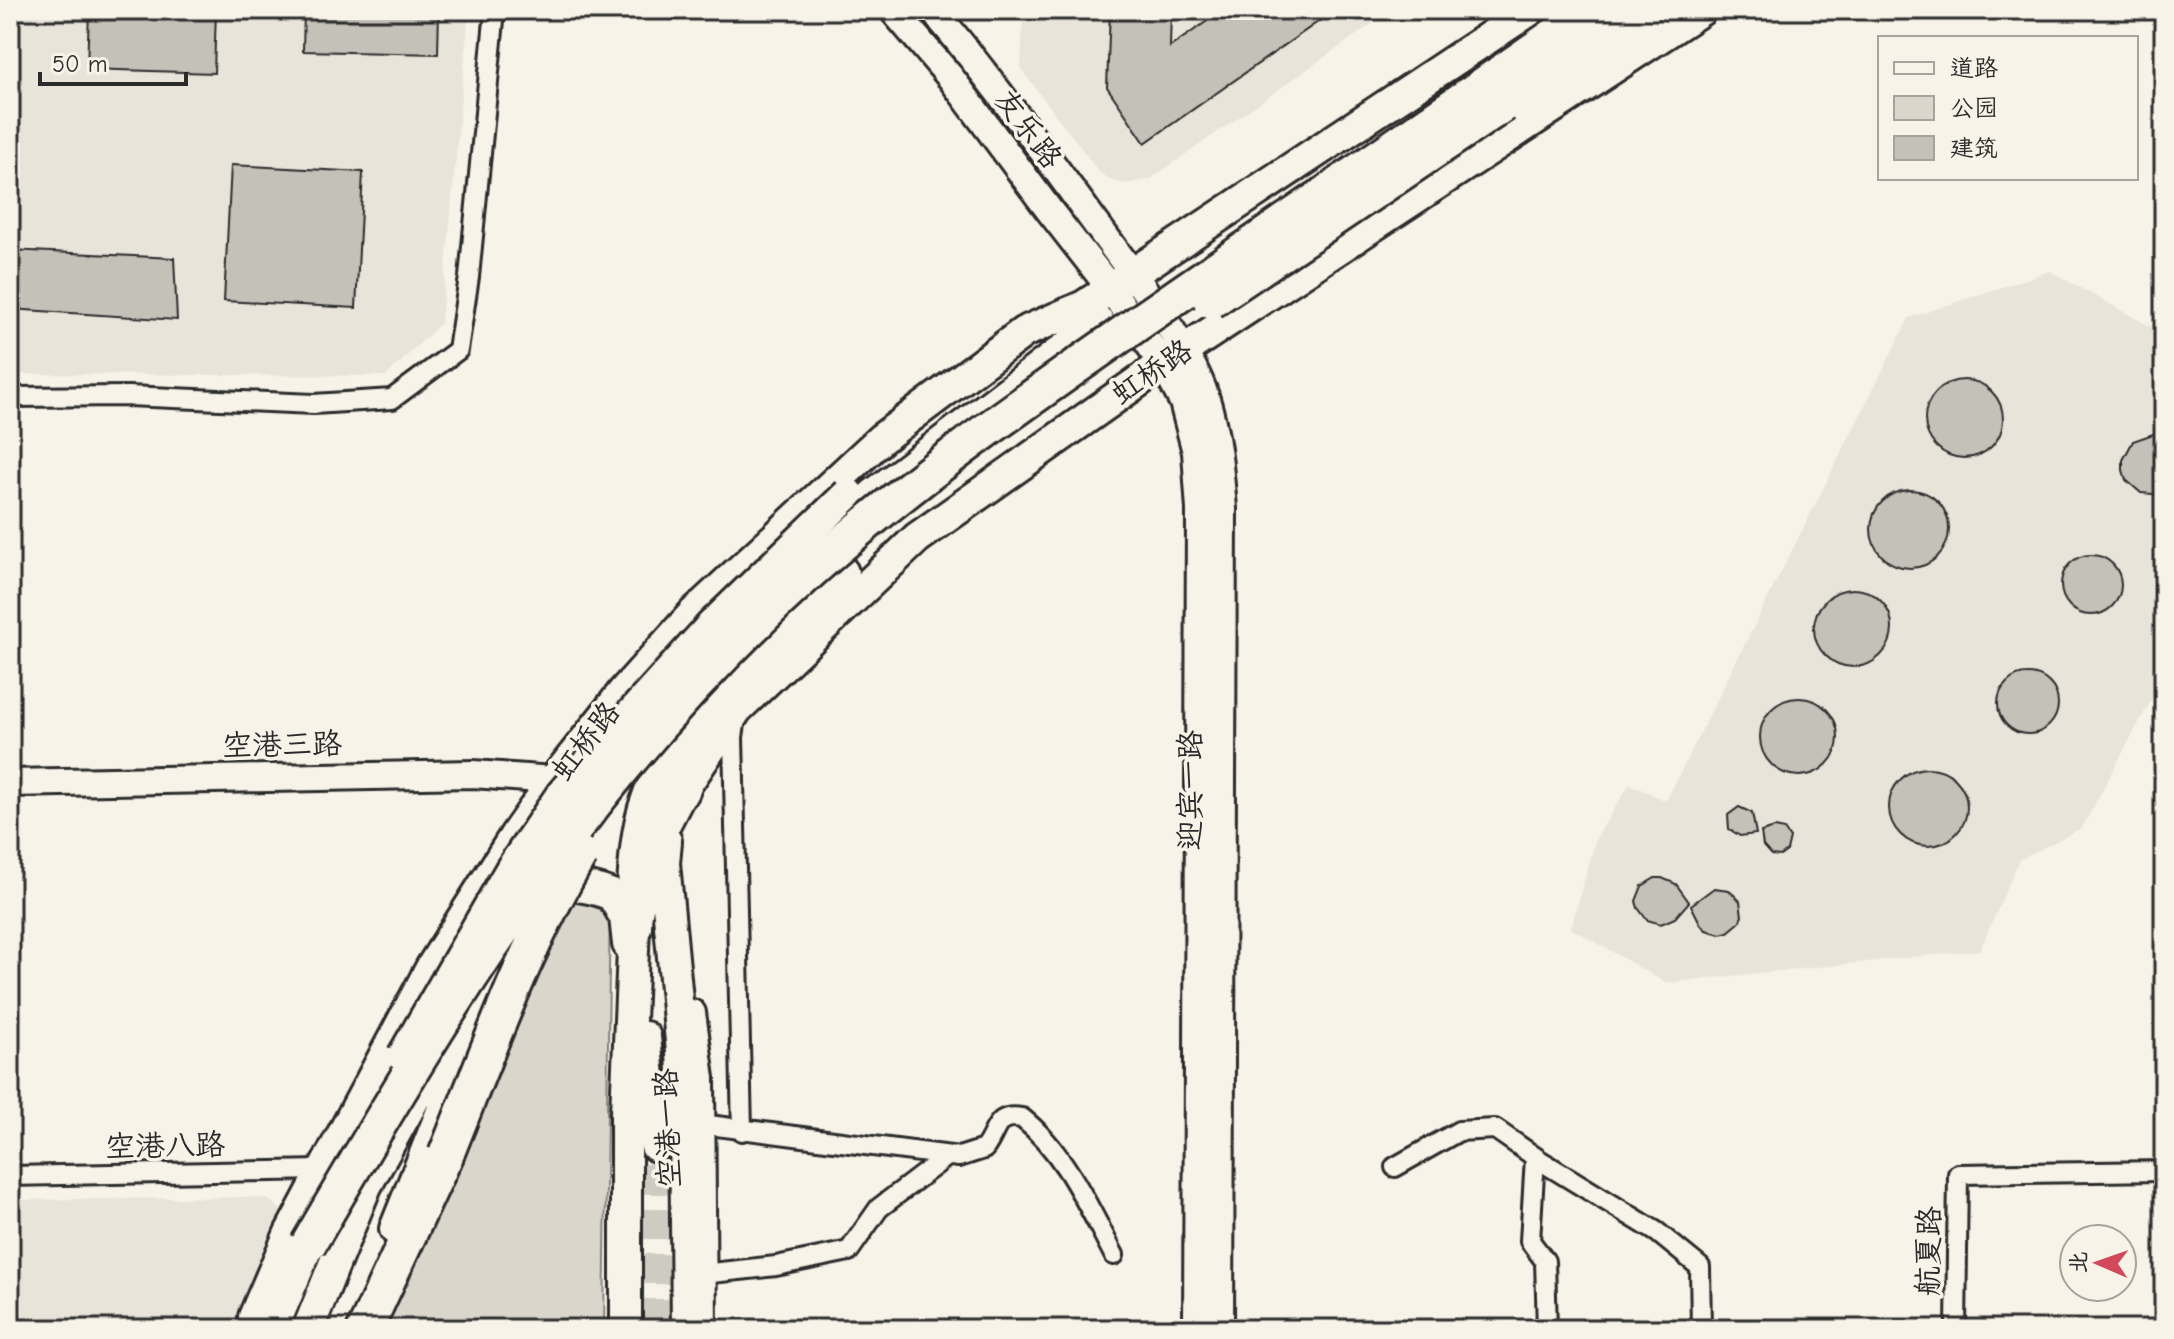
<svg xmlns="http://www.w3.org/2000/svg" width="2174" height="1339" viewBox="0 0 2174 1339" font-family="'Comic Neue','LXGW WenKai TC',sans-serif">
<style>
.built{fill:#e8e4da}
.green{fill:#dad6cc;stroke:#82807c;stroke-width:2}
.building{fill:#c4c1b9;stroke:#2b2b2b;stroke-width:2}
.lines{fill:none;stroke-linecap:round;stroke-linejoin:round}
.primary-tunnel{stroke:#cecbc2;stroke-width:30;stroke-dasharray:30 15;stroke-linecap:butt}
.street-casing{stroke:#2b2b2b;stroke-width:24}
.secondary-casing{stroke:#2b2b2b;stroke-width:32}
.primary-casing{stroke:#2b2b2b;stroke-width:36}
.highway-casing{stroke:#2b2b2b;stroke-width:40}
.street{stroke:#f7f3e8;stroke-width:18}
.secondary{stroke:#f7f3e8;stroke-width:26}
.primary{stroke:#f7f3e8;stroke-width:30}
.highway{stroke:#f7f3e8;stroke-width:34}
.primary-bridge-casing{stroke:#2b2b2b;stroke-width:36;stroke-linecap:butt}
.highway-bridge-casing{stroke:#2b2b2b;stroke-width:40;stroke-linecap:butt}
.primary-bridge{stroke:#f7f3e8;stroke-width:30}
.highway-bridge{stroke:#f7f3e8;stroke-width:34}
.labels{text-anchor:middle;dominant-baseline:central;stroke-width:7;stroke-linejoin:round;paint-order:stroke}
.street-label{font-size:30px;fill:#2b2b2b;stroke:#f7f3e8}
</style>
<rect width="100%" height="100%" fill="#f7f3e8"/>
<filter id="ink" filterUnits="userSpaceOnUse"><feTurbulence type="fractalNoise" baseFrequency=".0125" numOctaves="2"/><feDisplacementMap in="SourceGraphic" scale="16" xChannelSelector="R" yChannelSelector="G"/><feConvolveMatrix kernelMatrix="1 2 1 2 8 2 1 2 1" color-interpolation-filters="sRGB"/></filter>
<g filter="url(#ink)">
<path class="built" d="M10 10H469L441 323 386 376 10 374Z
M1023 10H1392L1149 180 1124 184 1110 180 1099 172 1021 69Z
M2050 271 2164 334V676L2082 828 2019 860 1980 950 1666 983 1571 928 1596 838 1630 784 1666 801 1909 318Z
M249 1197 268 1199 280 1209 281 1215 278 1329H10V1200Z"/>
<path class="green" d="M610 899 604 1329H381L561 900Z"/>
<path class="building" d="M89 10H216L214 73 87 69Z
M304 10H439L438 54 303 51Z
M1110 10H1171L1170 47 1223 10H1335L1145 143 1107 87Z
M231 165 363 172 356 308 224 301Z
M10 250 174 258 177 320 10 309Z
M1925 419a39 39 0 1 1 78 0a39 39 0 1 1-78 0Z
M2153 434 2164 436V495L2141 493 2126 480 2123 470V460L2133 441Z
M1871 529a39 39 0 1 1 78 0a39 39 0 1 1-78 0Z
M2061 585a30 30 0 1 1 60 0a30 30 0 1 1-60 0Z
M1814 628a39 39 0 1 1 78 0a39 39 0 1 1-78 0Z
M1998 704a30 30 0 1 1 60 0a30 30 0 1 1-60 0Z
M1760 737a39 39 0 1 1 78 0a39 39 0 1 1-78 0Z
M1889 807a39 39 0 1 1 78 0a39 39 0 1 1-78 0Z
M1739 807 1752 813 1756 834 1740 836 1729 829 1728 815Z
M1775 828 1784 830 1790 838 1787 851 1780 856 1771 855 1763 846 1761 832Z
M1655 878H1662L1676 884 1689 902 1675 918 1661 924 1647 920 1638 908 1636 901 1642 886Z
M1714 888 1729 890 1740 901 1742 916 1739 923 1728 932 1720 934 1706 930 1701 925 1691 905Z"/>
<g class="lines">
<path class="primary-tunnel" d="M654 1329 656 1146"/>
<defs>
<path id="street" d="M10 397 128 396 314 404 392 399 458 350 469 277 495 10
M736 718 733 737 742 1131
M701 1124 959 1157 984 1149C998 1131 994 1113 1022 1118 1065 1152 1089 1208 1114 1255
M1535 1157 1530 1241 1545 1261 1547 1329
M1395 1167 1459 1131 1495 1129 1541 1161 1657 1232 1700 1267 1701 1329
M10 1176 322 1170
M702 1274 776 1266 849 1251 879 1208 946 1157
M1956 1329 1958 1174 2164 1171"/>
<path id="secondary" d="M893 10 951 78 1049 210 1110 288 1163 364 1183 402 1196 452 1200 510 1197 1329
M933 10C993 81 1047 157 1102 232 1134 276 1189 346 1205 396 1217 433 1220 471 1223 509L1220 1329
M10 783 473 774 554 780
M692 1013 701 1078 703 1329"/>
<path id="primary" d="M843 523 873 495 1099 322
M666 841 664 863 682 1052 685 1111 687 1329
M543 892C566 881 589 886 612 895L625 917 628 944
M645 1037 656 1146
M395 1229 452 1086 506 938
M254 1317 290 1233 431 968 516 834 554 780 624 691 693 614 881 439 1024 332 1084 306 1530 10
M274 1325 308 1245
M308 1329 366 1186 439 1054
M626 1329V1113L634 927 645 874 656 841 682 791 737 709 917 538 1163 364 1701 10"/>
<path id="highway" d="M1489 81 1591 10
M1504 104 1644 10
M682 791 700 741 708 728
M634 927C635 893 635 858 642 824 662 726 770 637 841 573
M365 1329 446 1155"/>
</defs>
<use href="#street" class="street-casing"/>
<use href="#secondary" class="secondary-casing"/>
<use href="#primary" class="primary-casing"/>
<use href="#highway" class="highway-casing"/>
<use href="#street" class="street"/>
<use href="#secondary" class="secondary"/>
<use href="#primary" class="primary"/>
<use href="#highway" class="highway"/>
<defs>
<path id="primary-bridge" d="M403 1056 511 869 561 795 612 735 710 627 848 494"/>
<path id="highway-bridge" d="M1211 301 1504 104
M446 1155C487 1053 524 949 580 854
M308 1245C383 1116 459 987 547 866 624 760 714 659 811 571 914 478 1028 400 1141 321 1257 241 1373 161 1489 81"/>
</defs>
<use href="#primary-bridge" class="primary-bridge-casing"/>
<use href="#highway-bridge" class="highway-bridge-casing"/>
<use href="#primary-bridge" class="primary-bridge"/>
<use href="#highway-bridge" class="highway-bridge"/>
</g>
</g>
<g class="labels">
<g class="street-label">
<text transform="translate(1028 129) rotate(53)">友乐路</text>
<text transform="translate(1152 372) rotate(-34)">虹桥路</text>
<text transform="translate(586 741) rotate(-52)">虹桥路</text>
<text transform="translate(282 745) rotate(-1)">空港三路</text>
<text transform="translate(1190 790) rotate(-90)">迎宾一路</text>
<text transform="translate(668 1128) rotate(-92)">空港一路</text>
<text transform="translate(165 1146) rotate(-1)">空港八路</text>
<text transform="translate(1929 1251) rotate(-89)">航夏路</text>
</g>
</g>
<rect width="2174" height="1339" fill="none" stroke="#f7f3e8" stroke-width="40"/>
<rect x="20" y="20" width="2134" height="1299" fill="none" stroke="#2b2b2b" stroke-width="3" filter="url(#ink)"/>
<rect x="1878" y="36" width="260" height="144" fill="#f7f3e8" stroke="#a5a39c" stroke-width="2"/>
<rect x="1894" y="62" width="40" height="12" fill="#f7f3e8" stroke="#a5a39c" stroke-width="2"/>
<text x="1950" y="76" font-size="24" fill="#2b2b2b">道路</text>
<rect x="1894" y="96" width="40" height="24" fill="#dad6cc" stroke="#a5a39c" stroke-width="2"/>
<text x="1950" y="116" font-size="24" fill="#2b2b2b">公园</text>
<rect x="1894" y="136" width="40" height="24" fill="#c4c1b9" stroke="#a5a39c" stroke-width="2"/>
<text x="1950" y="156" font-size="24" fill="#2b2b2b">建筑</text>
<g transform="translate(2098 1263) rotate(272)"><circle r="38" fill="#f7f3e8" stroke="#a5a39c" stroke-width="2"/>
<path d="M0-6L14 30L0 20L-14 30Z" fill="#d1495b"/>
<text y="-12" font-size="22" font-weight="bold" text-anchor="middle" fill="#2b2b2b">北</text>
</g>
<path d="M40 72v12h146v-12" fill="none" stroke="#2b2b2b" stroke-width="4"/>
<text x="52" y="72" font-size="24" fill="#2b2b2b" stroke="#f7f3e8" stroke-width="6" paint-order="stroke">50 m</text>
</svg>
